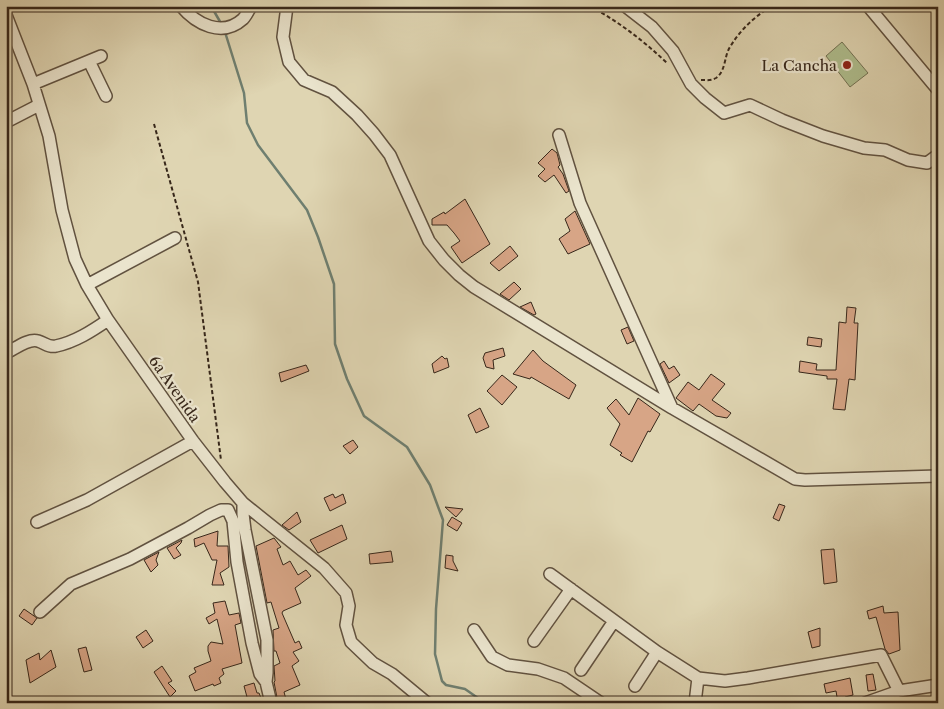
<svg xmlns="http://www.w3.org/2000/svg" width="944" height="709" viewBox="0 0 944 709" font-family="'Libre Caslon Text',serif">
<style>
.green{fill:#afbe8e;stroke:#737254}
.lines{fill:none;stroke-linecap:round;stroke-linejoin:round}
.stream{stroke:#6f7f70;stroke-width:2.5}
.building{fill:#d7a586;stroke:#37271a}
.minor-casing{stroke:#615240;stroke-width:14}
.path{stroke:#37271a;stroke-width:2;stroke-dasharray:4 2.5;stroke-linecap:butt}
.minor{stroke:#eae4cd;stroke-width:11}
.poi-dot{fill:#8f2418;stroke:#eae4cd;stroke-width:2}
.labels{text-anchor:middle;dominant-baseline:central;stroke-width:4.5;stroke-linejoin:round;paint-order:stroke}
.poi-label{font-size:15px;fill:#37271a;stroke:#eae4cd;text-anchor:end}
.street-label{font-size:15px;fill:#37271a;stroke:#eae4cd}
</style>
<rect width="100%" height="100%" fill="#dfd5b2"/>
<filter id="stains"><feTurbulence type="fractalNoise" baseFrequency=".004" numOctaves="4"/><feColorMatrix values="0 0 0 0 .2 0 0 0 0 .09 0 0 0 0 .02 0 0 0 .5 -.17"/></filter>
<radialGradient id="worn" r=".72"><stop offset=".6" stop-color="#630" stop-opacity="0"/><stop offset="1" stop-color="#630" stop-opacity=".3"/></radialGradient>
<path class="green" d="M842 42 868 73 850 87 826 56Z"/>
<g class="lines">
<path class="stream" d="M211 6 222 25
M225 32 244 93 247 123 258 145 307 210 318 237 334 284 335 344 347 379 364 416 407 447 430 485 443 520 436 609 435 654 442 681 446 685 465 689 485 703"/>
</g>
<path class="building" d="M552 149 557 153 560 165 558 167 563 174 569 191 566 193 554 175 545 182 538 176 545 169 538 163Z
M465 199 490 244 462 263 451 247 460 241 454 233 447 225H432V219L444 212 445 214Z
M575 211 590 244 568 254 559 239 570 231 565 219Z
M510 246 518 256 499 271 490 263Z
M514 282 521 289 509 300 500 294Z
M531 302 536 314 534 315 520 307Z
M847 307 856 308 854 323H858L855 380 849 379 845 410 833 409 837 379H827V376L799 372 800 361 817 364 816 370H836L839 322 846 323Z
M628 327 634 341 627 344 621 330Z
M808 337 822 339 821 347 807 345Z
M503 348 505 356 493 360 494 369 486 367 483 358 485 353Z
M533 350 543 361 576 385 569 399 531 377 530 379 513 374Z
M442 356 445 359 447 358 449 367 434 373 432 364Z
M664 361 669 369 674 366 680 375 669 383 660 364Z
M306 365 309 371 281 382 279 373Z
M711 374 725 384 712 400 731 413 727 418 716 416 699 404 693 411 676 398 688 382 699 390Z
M502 375 517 387 502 405 487 391Z
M638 398 660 414 650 432 648 431 632 462 620 455 622 453 610 445 620 424 607 408 616 399 629 415Z
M480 408 489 427 476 433 468 415Z
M353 440 358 447 350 454 343 446Z
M333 494 335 498 343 494 346 503 330 511 324 498Z
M779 504 785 506 779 521 773 518Z
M445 507 463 509 456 517Z
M297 512 301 522 289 530 282 525Z
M452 517 462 523 457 531 447 525Z
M342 525 347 539 318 553 310 540Z
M218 531 217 546H228L229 567 220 573 224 585H212L217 560H212L204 543 195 547 194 539Z
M274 538 281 547 277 549 283 565 290 561 298 575 306 570 311 576 295 588 301 603 283 611 282 613 295 643 299 641 302 648 293 652 299 661 292 666 300 685 284 692 287 703H278L274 682 275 681 274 666 280 663 276 651H274L273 630 279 628 271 602 267 603 256 546Z
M182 540 181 543 176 548 181 555 174 559 167 548Z
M834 549 837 582 824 584 821 550Z
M391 551 393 562 370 564 369 554Z
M159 552 156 560 158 565 151 572 144 560Z
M446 555 453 556V561L458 571 445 568Z
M225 601 229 615 239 613 241 623 235 625 242 663 222 669 224 674 219 678 221 683 214 686 213 684 195 691 189 676 196 672 194 668 211 661 208 651V646L211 642 223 644 217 619 209 624 206 618 215 613 213 603Z
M883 606 884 613 898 612 900 650 889 654 885 649 876 617 869 619 867 611Z
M24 609 37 618 32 625 19 616Z
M820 628V646L812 648 808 632Z
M146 630 153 641 143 648 136 637Z
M86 647 92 670 84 672 78 649Z
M51 650 56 667 30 683 26 660 39 653 40 660Z
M162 666 172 681 168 683 176 691 170 697 154 672Z
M873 674 876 690 868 691 866 675Z
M850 678 853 695 845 697 846 703H838L836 691 826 693 824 684Z
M254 683 257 693H259L263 703H234L247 697 244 686Z"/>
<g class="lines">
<defs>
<path id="minor" d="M181 6C196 24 222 38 243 19 246 16 249 10 251 6
M287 6 283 37 289 62 304 80 332 92 357 115 374 134 390 155 429 241 444 260 459 275 474 287 672 408 795 479 805 480 938 476
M625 6 652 27 673 51 691 84 705 98 724 113 750 105 782 120 823 136 864 148 885 150 908 160 927 163 938 155
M868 6 938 90
M6 15 33 84 49 136 62 210 75 259 87 285 108 320 193 441 225 482 243 503 324 568 346 593 349 606 346 625 351 642 373 663 392 674 427 703
M89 61 106 96
M33 84 101 56
M6 122 39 105
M559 135 580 203 672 408
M87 285 175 238
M6 353C15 349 28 338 38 341 45 343 49 348 56 346 75 342 92 331 108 320
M243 503V514L245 530 267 640V673L266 682 271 703
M37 522 87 500 193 441
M550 574 657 652 698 678 725 681 748 678 881 655 899 691
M40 612 71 584 130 559 188 528 210 515 221 510H228L233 521 237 562 252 643 260 674 266 682
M474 630 492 657 508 665 538 669 564 678 601 703
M534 641 571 589
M581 670 614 621
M635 686 657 652
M695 703 698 678
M865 703 899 691 938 685"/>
</defs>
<use href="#minor" class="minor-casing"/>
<path class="path" d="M590 6C619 22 644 41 668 64
M701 80C706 80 711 81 716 78 726 71 724 56 730 47 740 30 755 16 772 6
M154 124 198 282 221 460"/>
<use href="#minor" class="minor"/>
</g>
<circle class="poi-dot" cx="847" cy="65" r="5"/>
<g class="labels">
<g class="poi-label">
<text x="837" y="65">La Cancha</text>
</g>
<g class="street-label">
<text transform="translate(175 389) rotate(55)">6a Avenida</text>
</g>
</g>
<rect width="944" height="709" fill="none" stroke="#dfd5b2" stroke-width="25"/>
<rect x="8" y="8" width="929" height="694" fill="none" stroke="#37271a" stroke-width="2.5"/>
<rect x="12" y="12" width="919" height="684" fill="none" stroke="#37271a"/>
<rect width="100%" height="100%" filter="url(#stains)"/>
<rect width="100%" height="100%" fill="url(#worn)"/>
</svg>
